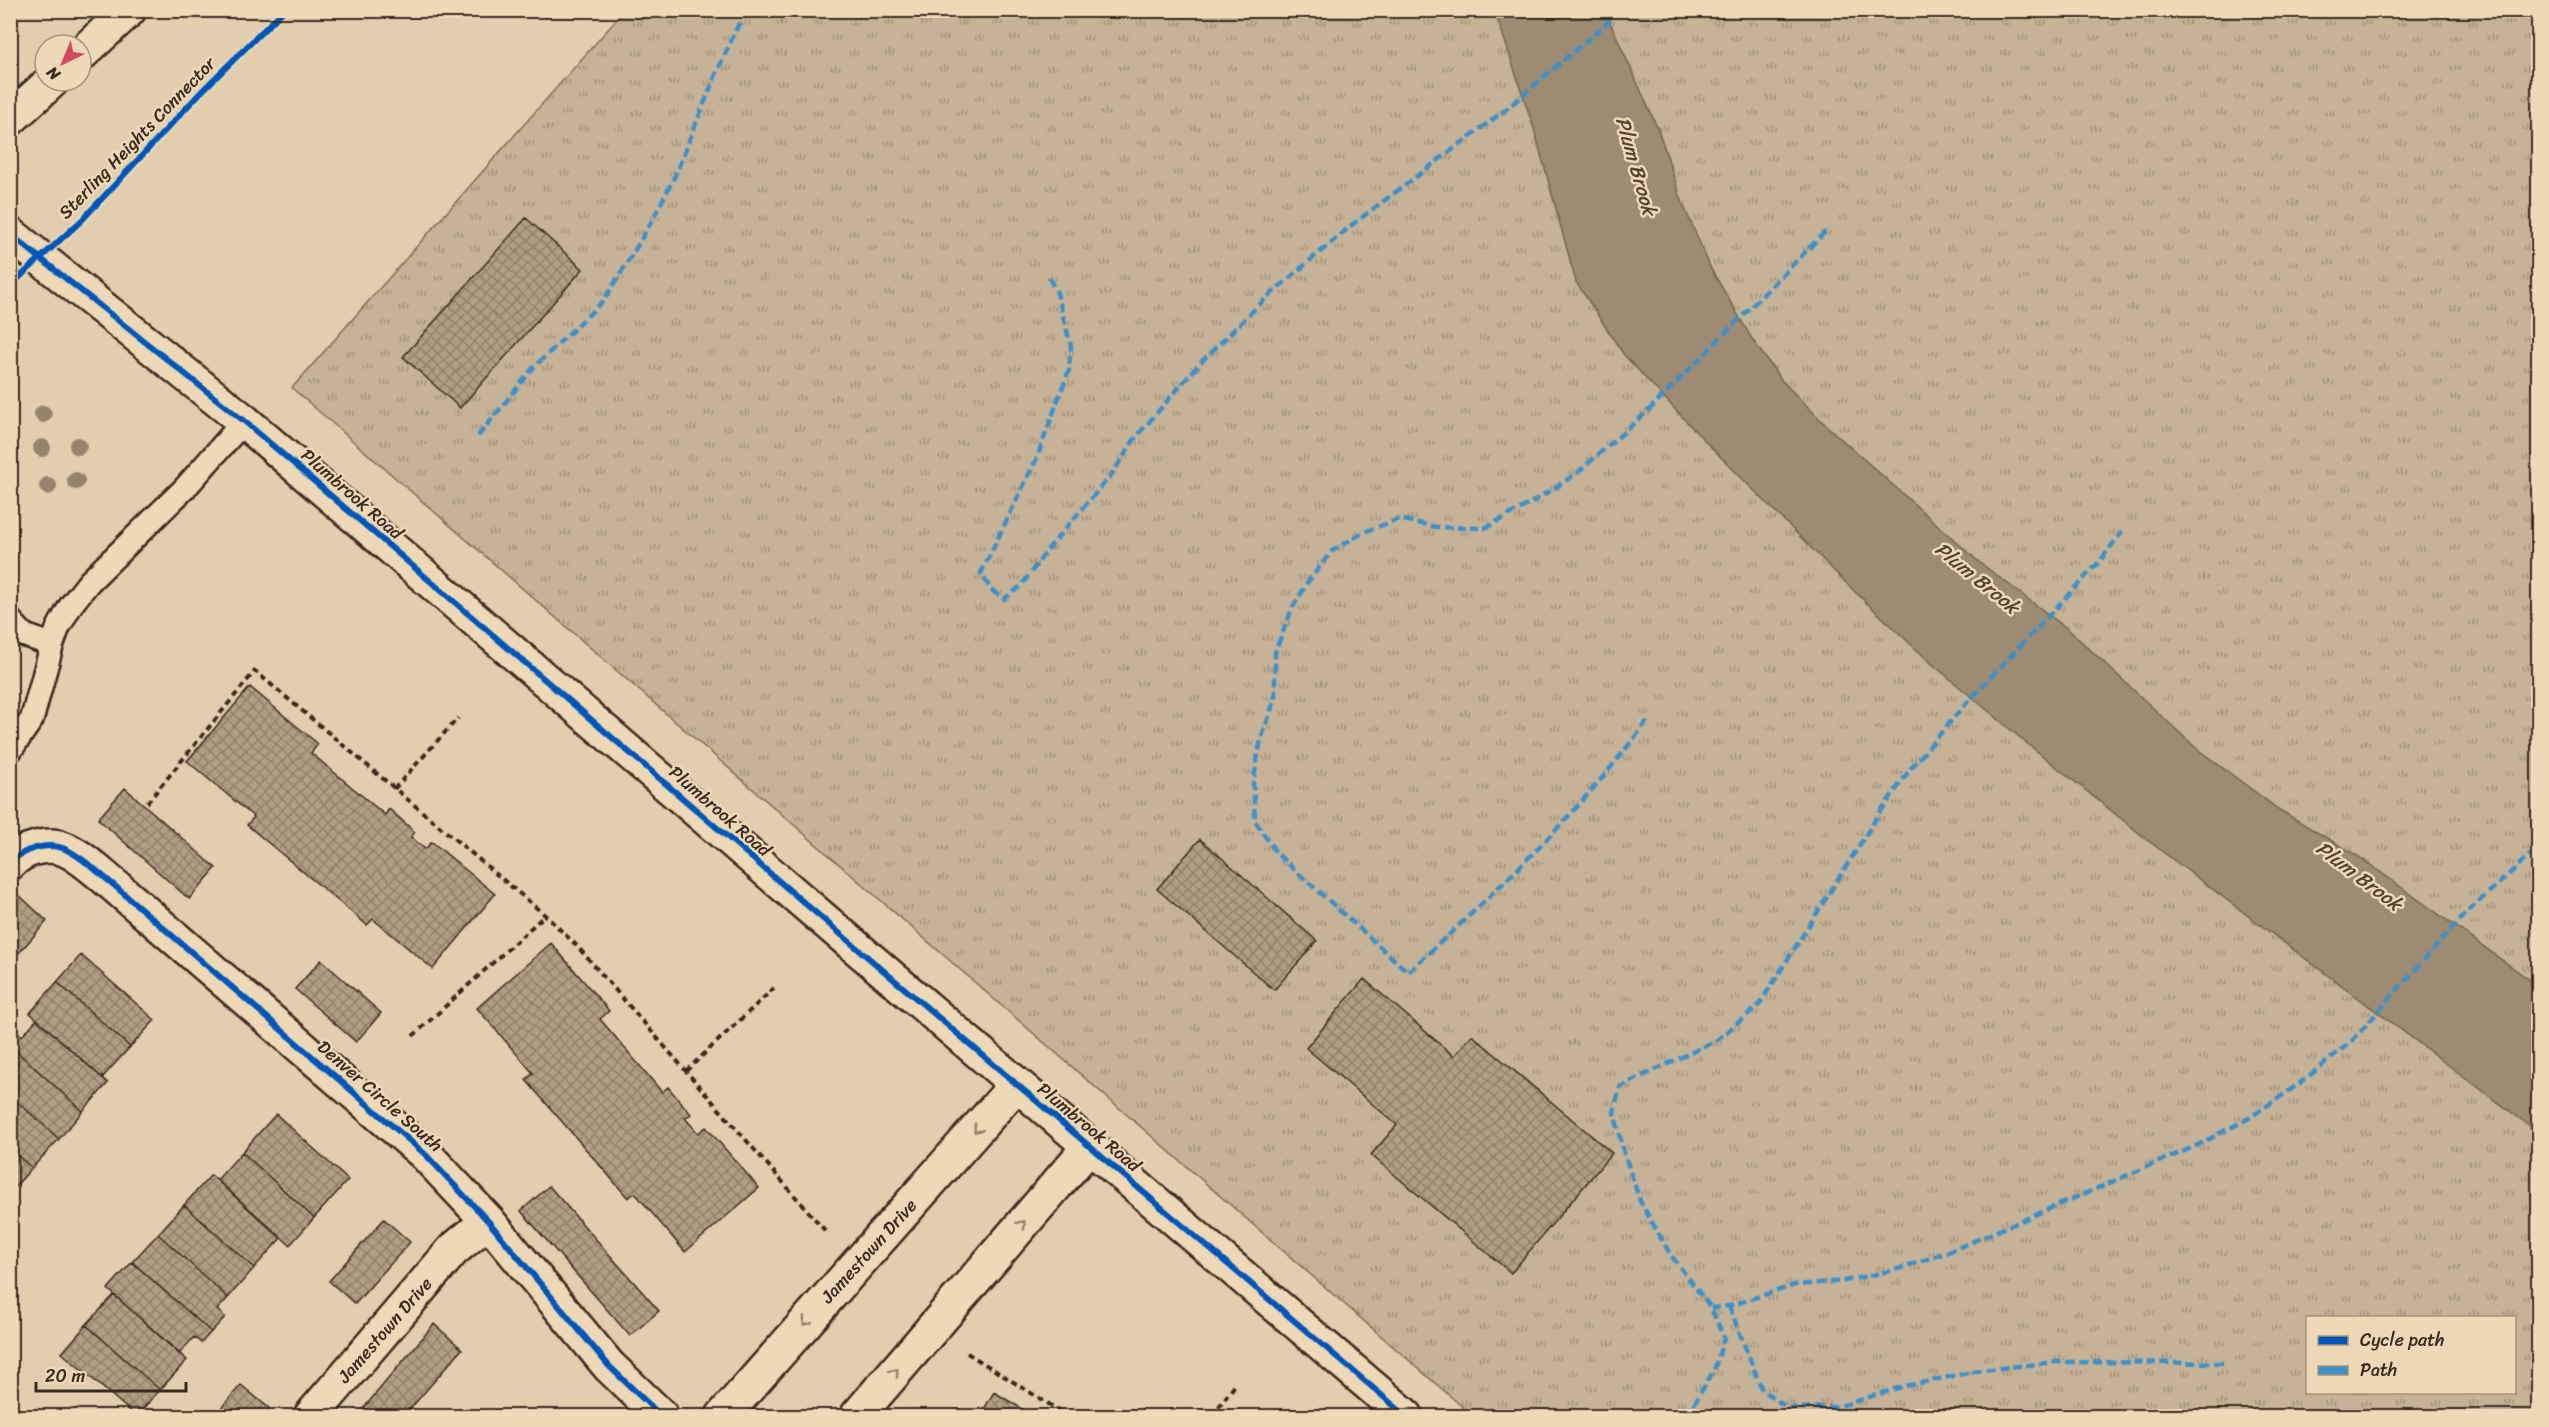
<svg xmlns="http://www.w3.org/2000/svg" width="2549" height="1427" viewBox="0 0 2549 1427" font-family="Sriracha,sans-serif">
<style>
.grass{fill:url(#grass-tufts);stroke:#806e5a;stroke-width:1.5;fill-rule:evenodd}
.water{fill:#9d8b73;stroke:#766451;stroke-width:1.5}
.building{fill:url(#building-cross-hatch);stroke:#3b2a1e;stroke-width:1.5}
.lines{fill:none;stroke-linecap:round;stroke-linejoin:round}
.lane-casing{stroke:#3b2a1e;stroke-width:27}
.street-casing{stroke:#3b2a1e;stroke-width:38}
.secondary-casing{stroke:#3b2a1e;stroke-width:38}
.path{stroke:#3b2a1e;stroke-width:4;stroke-dasharray:6 4.5;stroke-linecap:butt}
.lane{stroke:#edd8b7;stroke-width:22}
.street{stroke:#edd8b7;stroke-width:33}
.secondary{stroke:#edd8b7;stroke-width:33}
.quiet{stroke:#3e90ca;stroke-width:4.5;stroke-dasharray:9 4.5;stroke-linecap:butt}
.cycleway-casing{stroke:#edd8b7;stroke-width:10}
.cycleway{stroke:#0057b8;stroke-width:6}
.tree{fill:#96836c}
.oneway{stroke:#94816a}
.labels{text-anchor:middle;dominant-baseline:central;stroke-width:5;stroke-linejoin:round;paint-order:stroke}
.street-label{font-size:18px;fill:#3b2a1e;stroke:#edd8b7}
.water-label{font-size:20px;font-style:italic;fill:#544233;stroke:#edd8b7}
</style>
<defs>
<pattern id="grass-tufts" width="24" height="20" patternUnits="userSpaceOnUse" patternTransform="scale(1.5)"><rect width="24" height="20" fill="#c6b296"/><path d="M3 7l-1-3M5 7V3M7 7l1-3M15 17l-1-3M17 17v-4M19 17l1-3" fill="none" stroke="#a2917a"/></pattern>
<pattern id="building-cross-hatch" width="8" height="8" patternUnits="userSpaceOnUse" patternTransform="scale(1.5)"><rect width="8" height="8" fill="#b19d83"/><path d="M0 0l8 8M0 8l8-8" fill="none" stroke="#91806b"/></pattern>
</defs>
<rect width="100%" height="100%" fill="#e2ceae"/>
<filter id="ink" filterUnits="userSpaceOnUse"><feTurbulence type="fractalNoise" baseFrequency=".0167" numOctaves="2"/><feDisplacementMap in="SourceGraphic" scale="12" xChannelSelector="R" yChannelSelector="G"/><feConvolveMatrix kernelMatrix="1 2 1 2 8 2 1 2 1" color-interpolation-filters="sRGB"/></filter>
<g filter="url(#ink)">
<path class="grass" d="M624 11H2538V1416H1473L292 388ZM2308 1318H2514V1392H2308Z"/>
<path class="water" d="M1495 11H1605L1658 129 1683 204 1711 269 1752 339 1782 381 1830 429 1979 562 2069 630 2196 748 2278 809 2359 857 2538 986V1132L2164 853 2024 741 1931 663 1855 592 1703 439 1624 355 1576 282 1534 129Z"/>
<path class="building" d="M526 218 583 269 460 408 403 357Z
M250 687 318 744 311 753 385 815 389 809 415 832 411 837 425 849 432 842 495 894 433 969 373 919 367 925 247 825 254 817 187 761Z
M125 788 216 868 189 899 98 819Z
M1200 839 1317 941 1274 990 1157 889Z
M20 896 47 921 10 963V907Z
M551 943 609 1011 600 1019 662 1092 668 1087 691 1114 685 1118 698 1133 706 1127 759 1188 685 1252 635 1193 628 1198 526 1080 533 1073 477 1008Z
M81 955 155 1020 130 1047 57 982Z
M321 960 381 1013 356 1042 295 989Z
M1364 979 1454 1056 1472 1035 1612 1153 1511 1273 1371 1155 1397 1125 1306 1048Z
M57 982 130 1047 102 1078 30 1013Z
M37 1019 108 1083 83 1111 10 1046V1034L15 1029 22 1036Z
M10 1046 83 1111 59 1139 10 1095Z
M10 1095 59 1139 32 1168 10 1149Z
M276 1114 348 1180 314 1218 242 1152Z
M10 1149 32 1168 10 1192Z
M242 1152 314 1218 290 1245 217 1180Z
M211 1175 281 1238 254 1268 184 1205Z
M549 1186 659 1311 630 1336 521 1211Z
M184 1205 254 1268 228 1298 158 1234Z
M384 1219 410 1242 355 1304 329 1281Z
M158 1234 228 1298 217 1310 225 1317 211 1332 132 1262Z
M132 1262 211 1332 201 1343 194 1337 179 1354 108 1289Z
M114 1295 187 1360 160 1390 86 1325Z
M434 1324 462 1349 404 1416H357Z
M86 1325 160 1390 136 1416 62 1353Z
M241 1385 269 1408 262 1416H214Z
M994 1392 1034 1416H980Z"/>
<g class="lines">
<defs>
<path id="lane" d="M10 620 24 635 52 645
M10 751 32 719 52 645 58 628 71 605 89 582 185 488 244 421"/>
<path id="street" d="M10 863C23 849 48 841 67 850 84 858 101 875 116 887L425 1154 488 1221 609 1366 661 1416
M311 1416 453 1250 488 1221
M723 1416 1016 1085
M857 1416 1089 1147"/>
<path id="secondary" d="M81 54 129 10
M10 119 52 81
M10 234 244 421 837 931 1406 1416"/>
</defs>
<use href="#lane" class="lane-casing"/>
<use href="#street" class="street-casing"/>
<use href="#secondary" class="secondary-casing"/>
<path class="path" d="M394 789 458 718
M147 803 255 671 545 915 577 946 828 1234
M413 1036 545 915
M686 1071 774 988
M967 1353 1068 1416
M1212 1416 1235 1385"/>
<use href="#lane" class="lane"/>
<use href="#street" class="street"/>
<use href="#secondary" class="secondary"/>
<path class="quiet" d="M1049 278 1057 293 1071 346 1069 370 1036 460 981 573 991 590 1004 599 1021 586 1048 549 1112 474 1136 437 1201 362 1265 299 1353 224 1504 111 1622 10
M478 436 534 367 605 299 648 228 673 180 717 72 745 10
M1647 721C1578 815 1494 894 1408 972L1277 854 1255 821 1253 783 1261 739 1275 699V652L1292 609 1307 583 1332 551 1364 532 1399 519 1436 527 1485 528 1531 503 1576 474 1647 412 1827 230
M1729 1306 1762 1390 1788 1408 1837 1407 1901 1387 1982 1370 2054 1362 2223 1363
M1711 1308 1729 1306 1795 1285 1844 1281 1895 1270 1948 1252 2196 1146 2249 1118 2299 1084 2353 1040 2464 915 2531 854
M1687 1416 1714 1370 1724 1338 1711 1308 1670 1254 1640 1201 1624 1153 1614 1112 1620 1087 1717 1040 1759 1005 1879 814 1911 768 1962 708 2100 561 2122 532"/>
<defs>
<path id="cycleway" d="M10 234 244 421 837 931 1406 1416
M10 286 82 220 201 92 284 10
M10 863C23 849 48 841 67 850 84 858 101 875 116 887L425 1154 488 1221 609 1366 661 1416"/>
</defs>
<use href="#cycleway" class="cycleway-casing"/>
<use href="#cycleway" class="cycleway"/>
</g>
<g class="tree">
<circle cx="43" cy="414" r="9"/>
<circle cx="78" cy="446" r="9"/>
<circle cx="42" cy="448" r="9"/>
<circle cx="76" cy="481" r="9"/>
<circle cx="48" cy="486" r="9"/>
</g>
<defs><path id="oneway-chevron" d="M-2-3.5L2.5 0L-2 3.5" fill="none" stroke-width="1.6" stroke-linecap="round" stroke-linejoin="round" transform="scale(1.5)"/></defs>
<g class="oneway">
<use href="#oneway-chevron" transform="translate(977 1129) rotate(131)"/>
<use href="#oneway-chevron" transform="translate(1022 1224) rotate(-49)"/>
<use href="#oneway-chevron" transform="translate(806 1322) rotate(131)"/>
<use href="#oneway-chevron" transform="translate(895 1372) rotate(-49)"/>
</g>
</g>
<g class="labels">
<g class="street-label">
<text transform="translate(137 138) rotate(-46)">Sterling Heights Connector</text>
<text transform="translate(352 494) rotate(41)">Plumbrook Road</text>
<text transform="translate(720 811) rotate(41)">Plumbrook Road</text>
<text transform="translate(380 1096) rotate(41)">Denver Circle South</text>
<text transform="translate(1089 1127) rotate(40)">Plumbrook Road</text>
<text transform="translate(869 1251) rotate(-48)">Jamestown Drive</text>
<text transform="translate(385 1330) rotate(-49)">Jamestown Drive</text>
</g>
<g class="water-label">
<text transform="translate(1636 166) rotate(74)">Plum Brook</text>
<text transform="translate(1977 578) rotate(39)">Plum Brook</text>
<text transform="translate(2359 876) rotate(37)">Plum Brook</text>
</g>
</g>
<rect width="2549" height="1427" fill="none" stroke="#edd8b7" stroke-width="36"/>
<rect x="18" y="18" width="2513" height="1391" fill="none" stroke="#3b2a1e" stroke-width="2" filter="url(#ink)"/>
<rect x="2306" y="1316" width="210" height="78" fill="#edd8b7" stroke="#a6927a" stroke-width="1.5"/>
<rect x="2318" y="1336" width="30" height="9" fill="#0057b8" stroke="#a6927a" stroke-width="1.5"/>
<text x="2360" y="1346" font-size="18" fill="#3b2a1e">Cycle path</text>
<rect x="2318" y="1366" width="30" height="9" fill="#3e90ca" stroke="#a6927a" stroke-width="1.5"/>
<text x="2360" y="1376" font-size="18" fill="#3b2a1e">Path</text>
<g transform="translate(63 63) rotate(223)"><circle r="28" fill="#edd8b7" stroke="#a6927a" stroke-width="1.5"/>
<path d="M0-4.5L10 22L0 15L-10 22Z" fill="#d1495b"/>
<text y="-9" font-size="16" font-weight="bold" text-anchor="middle" fill="#3b2a1e">N</text>
</g>
<path d="M36 1382v9h150v-9" fill="none" stroke="#3b2a1e" stroke-width="3"/>
<text x="45" y="1382" font-size="18" fill="#3b2a1e" stroke="#edd8b7" stroke-width="4.5" paint-order="stroke">20 m</text>
</svg>
